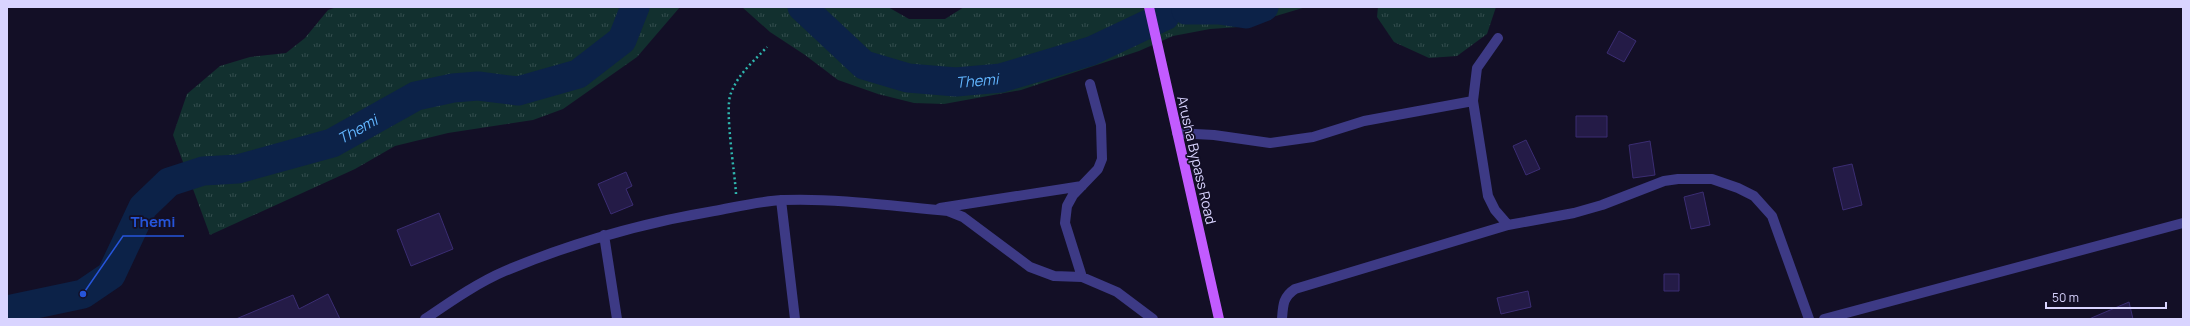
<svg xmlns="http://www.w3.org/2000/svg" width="2190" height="326" viewBox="0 0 2190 326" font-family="Manrope,sans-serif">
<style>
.grass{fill:url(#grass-tufts)}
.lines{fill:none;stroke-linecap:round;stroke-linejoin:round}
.river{stroke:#0c2248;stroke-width:29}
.building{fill:#241b47;stroke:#3b2d73}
.path{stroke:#2fb8b0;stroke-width:2.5;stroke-dasharray:2 3;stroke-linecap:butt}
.minor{stroke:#3d3a85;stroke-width:10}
.major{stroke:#c25bff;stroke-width:10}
.labels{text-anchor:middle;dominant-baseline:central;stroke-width:3.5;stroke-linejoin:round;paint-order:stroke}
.street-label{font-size:14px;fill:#d9d4ff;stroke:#130f26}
.water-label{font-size:15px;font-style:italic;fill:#62b6ff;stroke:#130f26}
.leader{fill:none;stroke:#2655da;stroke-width:1.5}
.callout-dot{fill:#2655da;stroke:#130f26;stroke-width:1.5}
.callout-label{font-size:15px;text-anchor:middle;font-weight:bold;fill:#2655da;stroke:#130f26;stroke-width:3.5;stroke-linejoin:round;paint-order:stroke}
</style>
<defs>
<pattern id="grass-tufts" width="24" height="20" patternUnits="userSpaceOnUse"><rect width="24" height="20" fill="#12302f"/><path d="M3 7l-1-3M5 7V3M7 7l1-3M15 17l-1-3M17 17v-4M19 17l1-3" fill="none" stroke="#344d4e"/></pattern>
</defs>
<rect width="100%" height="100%" fill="#130f26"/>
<path class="grass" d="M337 7H680L637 57 563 109 533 120 448 133 395 146 355 169 210 235 173 135 187 94 220 66 250 57 286 53 305 38 328 10Z
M742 7H888L909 19H945L964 7H1306L1239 27 1210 29 1173 36 1139 51 1021 90 944 104 914 103 878 94 838 80 805 55 770 32Z
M1378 7H1496L1487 34 1457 56 1429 58 1394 42 1377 17Z"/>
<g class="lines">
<g class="river">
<path id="s1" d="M802 7 864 65 908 78 956 82 1001 78 1091 51 1165 16"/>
<path d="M1186 10H1219L1246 14 1264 7"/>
<path id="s2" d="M7 310 83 294 111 275 143 207 169 182 203 171 238 169 332 143 416 96 453 88 478 86 518 91 578 74 622 40 635 7"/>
</g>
</g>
<path class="building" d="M1619 31 1636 41 1624 62 1607 53Z
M1576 116H1607V137H1576Z
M1526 140 1540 169 1526 175 1513 146Z
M1650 141 1655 175 1633 178 1629 145Z
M1852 164 1862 205 1843 210 1833 168Z
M626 172 632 186 626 189 633 205 611 214 598 184Z
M1703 192 1710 225 1691 229 1684 197Z
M439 213 453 249 411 266 397 230Z
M1664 274H1679V291H1664Z
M1528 291 1531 307 1501 314 1497 298Z
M328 294 340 319H236L293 295 299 309Z
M2129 302 2133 319H2089Z"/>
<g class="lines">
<path class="path" d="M736 194C735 173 724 108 731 93 738 74 754 61 767 47"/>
<path class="minor" d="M1498 38 1477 68 1473 101 1488 196 1495 210 1508 225
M1177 133 1214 135 1270 143 1313 137 1364 121 1473 101
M781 200 795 319
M940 208 1082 186
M604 235 617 319
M1082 277 1065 223 1067 206 1073 195 1098 169 1102 159 1101 125 1090 84
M425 319C450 302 477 283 505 271 572 243 642 223 714 211 736 207 760 201 783 200 838 198 893 206 948 211L963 217 1030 267 1054 276 1082 277 1117 292 1153 319
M1282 319C1283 305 1283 297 1295 289L1508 225 1574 213 1602 205 1664 181 1678 179H1712L1738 188 1754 196 1772 216 1809 319
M1824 319 2183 223"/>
<path class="major" d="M1149 7 1219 319"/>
</g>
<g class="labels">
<g class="street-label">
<text transform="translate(1197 160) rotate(77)">Arusha Bypass Road</text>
</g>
<g class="water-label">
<text stroke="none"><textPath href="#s1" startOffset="200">Themi</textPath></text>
<text stroke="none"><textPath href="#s2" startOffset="420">Themi</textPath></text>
</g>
</g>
<path class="leader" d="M83 294L123 236H184"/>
<circle class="callout-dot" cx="83" cy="294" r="4"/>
<g class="callout-label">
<text x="153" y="227">Themi</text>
</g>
<rect width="2190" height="326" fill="none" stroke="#d9d4ff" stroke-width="16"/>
<path d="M2046 302v6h120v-6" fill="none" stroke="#d9d4ff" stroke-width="2"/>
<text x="2052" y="302" font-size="12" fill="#d9d4ff" stroke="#130f26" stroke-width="3" paint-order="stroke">50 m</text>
</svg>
